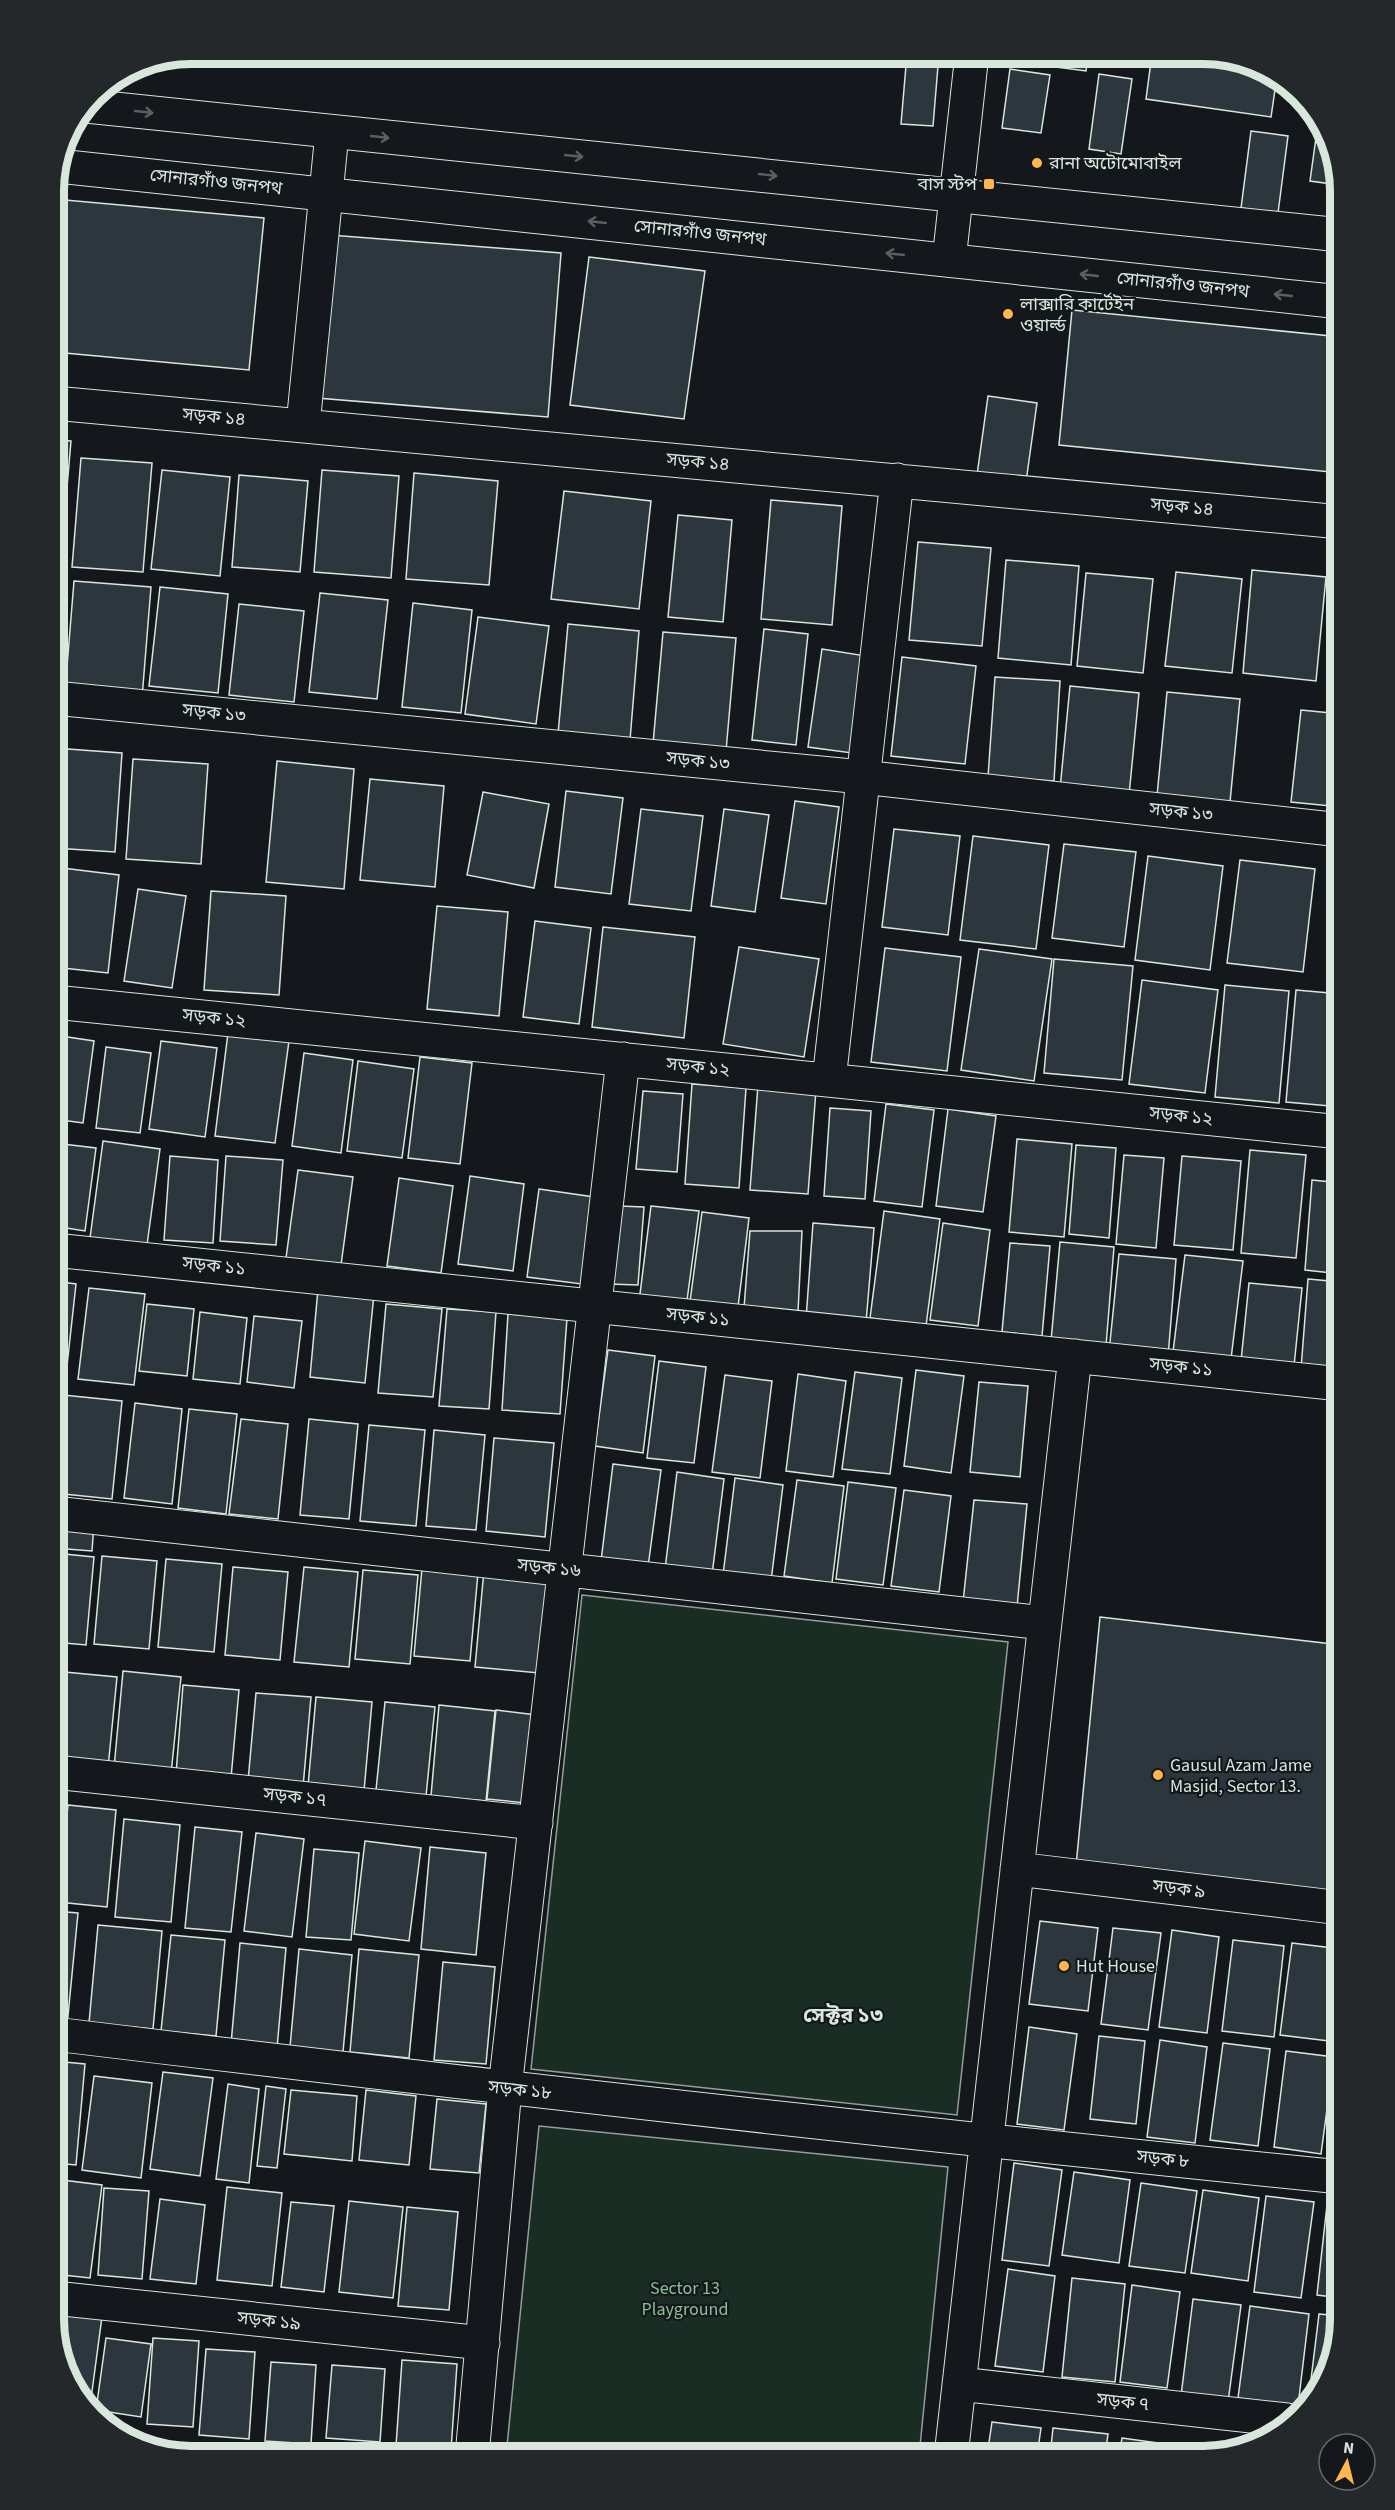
<svg xmlns="http://www.w3.org/2000/svg" width="1395" height="2510" viewBox="0 0 1395 2510" font-family="'Source Sans 3','Noto Sans Bengali',sans-serif">
<style>
.green{fill:#1a2d24;stroke:#939e99;stroke-width:1.5}
.building{fill:#2c363c;stroke:#d8e6dc;stroke-width:1.5}
.lines{fill:none;stroke-linecap:round;stroke-linejoin:round}
.minor-casing{stroke:#d8e6dc;stroke-width:35}
.secondary-casing{stroke:#d8e6dc;stroke-width:35}
.minor{stroke:#14181c;stroke-width:33}
.secondary{stroke:#14181c;stroke-width:33}
.oneway{stroke:#59605f}
.poi-dot{fill:#ffb74d;stroke:#14181c;stroke-width:2}
.labels{text-anchor:middle;dominant-baseline:central;stroke-width:4.5;stroke-linejoin:round;paint-order:stroke}
.poi-label{font-size:18px;fill:#d8e6dc;stroke:#14181c;text-anchor:start}
.street-label{font-size:18px;fill:#d8e6dc;stroke:#14181c}
.park-label{font-size:18px;fill:#8ac095;stroke:#14181c}
.quarter-label{font-size:21px;font-weight:bold;fill:#d8e6dc;stroke:#14181c}
.rim{fill:none;stroke:#d8e6dc;stroke-width:8}
</style>
<rect width="100%" height="100%" fill="#14181c"/>
<path class="green" d="M582 1595 1008 1642 957 2115 531 2069Z
M539 2126 948 2167 919 2456H506Z"/>
<path class="building" d="M907 54H939L933 126 901 124Z
M1042 54H1088L1086 71 1041 65Z
M1152 54H1213L1277 76 1271 117 1146 99Z
M1010 69 1050 75 1041 133 1002 128Z
M1099 74 1132 79 1121 154 1089 149Z
M1318 123 1330 138 1340 185 1310 181Z
M1251 131 1288 136 1278 213 1241 208Z
M54 199 264 218 249 370 54 352Z
M330 235 561 253 548 417 317 398Z
M589 257 705 271 684 419 570 405Z
M1072 310 1341 337V473L1059 445Z
M988 396 1037 403 1026 482 977 475Z
M54 440 71 441 61 557H54Z
M81 458 152 463 143 572 72 567Z
M162 470 230 477 220 576 151 569Z
M322 470 399 476 391 578 314 572Z
M414 473 498 481 489 585 406 579Z
M239 475 308 481 300 572 232 567Z
M564 491 651 501 639 609 551 599Z
M771 500 842 506 832 625 761 619Z
M678 515 732 520 723 622 668 617Z
M918 542 991 548 982 646 909 640Z
M1006 560 1079 566 1071 665 998 658Z
M1252 570 1326 577 1316 681 1243 673Z
M1176 572 1242 579 1232 673 1165 666Z
M1086 573 1153 579 1143 673 1077 666Z
M54 575 65 576 54 678Z
M1341 577V679L1332 678Z
M74 581 151 587 142 698 65 691Z
M160 587 228 594 218 693 149 686Z
M320 593 388 600 377 699 309 692Z
M413 603 472 610 461 713 402 707Z
M239 604 304 611 294 702 229 695Z
M478 617 549 626 536 724 465 714Z
M568 624 639 631 630 740 558 734Z
M764 629 808 634 796 745 752 740Z
M663 632 736 638 726 751 653 744Z
M822 649 866 656 852 753 808 747Z
M902 657 976 666 965 764 891 756Z
M995 677 1060 681 1054 781 988 777Z
M1070 686 1139 693 1129 795 1060 789Z
M1167 692 1240 699 1230 802 1157 796Z
M1301 710 1341 714V807L1291 802Z
M54 748 122 753 115 852 54 848Z
M133 759 208 764 201 864 126 859Z
M277 761 354 769 344 889 266 882Z
M370 779 444 786 435 887 360 880Z
M566 791 623 798 611 894 555 887Z
M483 792 549 804 534 888 467 875Z
M795 801 839 807 826 904 781 898Z
M641 809 703 816 691 911 629 904Z
M724 809 769 815 755 912 711 906Z
M894 829 960 836 948 935 882 927Z
M973 836 1049 845 1036 949 960 940Z
M1064 844 1136 852 1124 947 1052 938Z
M1148 856 1223 866 1210 970 1135 960Z
M1240 860 1315 869 1303 972 1227 963Z
M54 867 119 875 108 973 54 967Z
M138 889 186 896 172 988 124 981Z
M211 891 286 896 279 995 204 990Z
M437 906 508 912 499 1016 427 1009Z
M535 921 591 928 579 1024 523 1017Z
M603 927 695 937 684 1038 592 1027Z
M739 947 819 959 804 1057 723 1044Z
M885 948 961 957 947 1071 871 1062Z
M979 949 1052 959 1034 1081 961 1070Z
M1054 959 1133 966 1122 1080 1044 1073Z
M1142 980 1218 990 1205 1093 1129 1084Z
M1225 985 1289 991 1279 1103 1215 1097Z
M1296 990 1341 994V1107L1286 1102Z
M228 1033 289 1041 275 1143 215 1136Z
M54 1035 94 1041 83 1123 54 1119Z
M161 1041 217 1048 205 1137 149 1129Z
M106 1047 151 1053 140 1133 96 1128Z
M304 1053 353 1060 341 1153 292 1146Z
M420 1057 472 1063 460 1164 408 1158Z
M358 1061 414 1069 402 1158 347 1151Z
M692 1084 746 1088 739 1188 685 1184Z
M758 1085 816 1090 808 1194 750 1190Z
M643 1091 683 1094 677 1172 636 1169Z
M886 1104 934 1110 922 1207 874 1201Z
M830 1108 871 1111 865 1199 824 1196Z
M948 1109 996 1116 983 1212 936 1206Z
M1017 1139 1072 1144 1064 1237 1009 1232Z
M103 1141 160 1149 147 1245 90 1238Z
M54 1143 96 1148 85 1231 54 1226Z
M1076 1145 1116 1148 1109 1238 1069 1234Z
M1250 1150 1306 1155 1296 1258 1241 1253Z
M1124 1155 1164 1158 1156 1248 1116 1244Z
M170 1156 218 1160 213 1243 164 1240Z
M226 1156 283 1160 276 1245 220 1241Z
M1182 1156 1241 1161 1233 1250 1174 1245Z
M298 1170 353 1177 341 1265 286 1258Z
M470 1176 524 1184 513 1271 458 1264Z
M399 1178 453 1186 441 1273 387 1266Z
M1312 1180 1341 1183V1274L1305 1270Z
M539 1189 594 1197 582 1284 527 1277Z
M619 1206 644 1207 638 1285 609 1284Z
M651 1206 699 1211 686 1308 639 1302Z
M884 1211 940 1219 926 1326 870 1318Z
M702 1212 749 1218 737 1315 689 1309Z
M813 1223 874 1228 866 1323 806 1319Z
M943 1223 990 1230 978 1326 930 1320Z
M750 1231H802L798 1312 744 1308Z
M1060 1242 1114 1247 1106 1346 1051 1341Z
M1010 1243 1050 1246 1042 1336 1002 1332Z
M1119 1254 1176 1259 1168 1357 1109 1352Z
M1185 1255 1243 1261 1230 1367 1172 1360Z
M1308 1279 1341 1282 1340 1372 1301 1369Z
M54 1281 76 1284 65 1384 54 1383Z
M1249 1283 1302 1288 1294 1366 1241 1361Z
M89 1288 145 1294 134 1385 78 1379Z
M318 1289 374 1294 365 1383 310 1377Z
M147 1304 194 1309 187 1376 139 1371Z
M386 1304 442 1309 433 1397 378 1393Z
M447 1309 496 1312 489 1409 439 1406Z
M200 1312 247 1318 240 1384 193 1379Z
M508 1314 567 1318 560 1414 502 1410Z
M254 1316 302 1321 294 1388 247 1382Z
M608 1350 655 1356 643 1453 595 1446Z
M659 1361 706 1367 694 1463 647 1458Z
M916 1370 964 1376 951 1473 904 1466Z
M855 1372 902 1378 890 1474 842 1469Z
M798 1374 846 1381 833 1477 786 1471Z
M725 1375 772 1381 760 1478 712 1472Z
M979 1382 1028 1386 1020 1477 970 1472Z
M63 1395 122 1401 112 1499 54 1493Z
M135 1403 182 1409 172 1504 124 1498Z
M189 1409 237 1414 226 1514 178 1508Z
M241 1419 288 1424 278 1519 229 1514Z
M309 1419 358 1424 349 1519 300 1515Z
M369 1425 425 1430 416 1526 360 1521Z
M1341 1428V1472L1332 1469Z
M434 1430 485 1435 476 1530 426 1526Z
M494 1438 554 1443 545 1537 486 1531Z
M613 1464 661 1470 648 1567 601 1561Z
M677 1472 724 1479 712 1575 665 1569Z
M735 1478 783 1485 771 1581 723 1575Z
M797 1480 844 1486 832 1583 784 1576Z
M848 1482 896 1488 883 1585 836 1579Z
M904 1490 951 1496 939 1592 891 1586Z
M974 1500 1027 1504 1017 1607 963 1602Z
M54 1521 94 1524 92 1551 54 1548Z
M54 1553 94 1557 86 1645 54 1642Z
M102 1556 157 1561 149 1649 94 1644Z
M166 1559 222 1564 214 1652 158 1647Z
M233 1567 288 1572 280 1660 225 1655Z
M304 1567 358 1572 349 1667 294 1662Z
M422 1568 478 1573 470 1661 414 1656Z
M363 1570 418 1575 410 1664 355 1659Z
M484 1570 558 1578 549 1674 475 1667Z
M1100 1617 1341 1645V1899L1076 1866Z
M54 1671 117 1677 108 1768 54 1762Z
M123 1671 181 1677 171 1774 114 1768Z
M183 1685 239 1690 231 1778 176 1774Z
M256 1693 311 1697 303 1787 248 1781Z
M316 1697 372 1702 364 1791 308 1786Z
M385 1702 435 1707 426 1796 376 1790Z
M439 1705 495 1711 486 1801 431 1796Z
M496 1710 545 1716 536 1804 487 1799Z
M68 1805 116 1810 107 1907 58 1902Z
M124 1819 180 1825 171 1922 115 1917Z
M195 1827 242 1832 231 1932 185 1928Z
M256 1833 304 1839 292 1937 244 1931Z
M365 1841 421 1848 409 1941 354 1934Z
M430 1847 486 1853 476 1955 421 1949Z
M314 1849 359 1853 351 1940 306 1937Z
M54 1911 78 1913 67 2026 54 2024Z
M1040 1921 1098 1928 1088 2011 1029 2004Z
M98 1925 162 1931 153 2029 89 2023Z
M1113 1928 1161 1933 1148 2030 1101 2024Z
M1172 1930 1219 1937 1207 2033 1159 2027Z
M171 1935 225 1940 216 2036 161 2031Z
M1233 1940 1284 1946 1274 2037 1222 2031Z
M240 1943 286 1948 277 2048 231 2044Z
M1292 1943 1341 1949V2012L1337 2042 1280 2035Z
M299 1949 352 1955 343 2052 290 2047Z
M359 1949 419 1955 409 2058 350 2052Z
M443 1962 495 1967 486 2064 434 2060Z
M1029 2027 1077 2034 1064 2130 1017 2124Z
M1099 2036 1145 2041 1136 2124 1090 2119Z
M1160 2040 1207 2047 1195 2143 1147 2137Z
M1223 2043 1270 2049 1258 2146 1210 2140Z
M1286 2051 1334 2057 1321 2154 1274 2147Z
M54 2061 85 2064 76 2165 54 2163Z
M163 2072 213 2078 200 2176 150 2169Z
M94 2076 152 2083 141 2178 82 2170Z
M228 2084 259 2089 249 2183 216 2179Z
M1341 2084V2154H1334Z
M266 2086 286 2089 277 2168 257 2166Z
M291 2090 357 2096 352 2161 284 2154Z
M366 2090 416 2096 409 2165 359 2160Z
M437 2099 486 2104 479 2173 430 2169Z
M1014 2163 1062 2170 1049 2266 1002 2260Z
M1074 2172 1130 2180 1119 2263 1062 2255Z
M54 2179 102 2185 90 2278 54 2274Z
M1141 2183 1197 2191 1185 2273 1129 2266Z
M227 2187 282 2193 272 2286 217 2280Z
M104 2188 149 2191 142 2279 98 2275Z
M1203 2190 1259 2198 1248 2281 1191 2273Z
M1266 2196 1314 2202 1301 2298 1254 2292Z
M160 2199 205 2205 196 2284 150 2279Z
M349 2201 403 2207 393 2298 339 2292Z
M291 2202 334 2206 324 2292 281 2287Z
M1327 2205 1341 2207V2298L1317 2295Z
M407 2207 458 2212 449 2310 398 2306Z
M1008 2269 1055 2276 1043 2372 995 2366Z
M1072 2278 1125 2284 1115 2382 1062 2377Z
M1132 2285 1180 2292 1167 2388 1120 2382Z
M1193 2299 1241 2305 1228 2402 1181 2396Z
M61 2303 103 2309 91 2399H87L65 2372 57 2333Z
M1250 2306 1309 2314 1298 2406 1238 2398Z
M1319 2314 1341 2316V2319L1318 2395 1308 2404Z
M106 2338 151 2344 141 2417 96 2410Z
M153 2338 199 2341 193 2427 147 2424Z
M206 2349 255 2352 249 2439 199 2435Z
M402 2360 457 2364 451 2450 396 2446Z
M271 2362 316 2365 311 2444 265 2441Z
M332 2365 385 2369 380 2442 326 2438Z
M992 2422 1041 2428 1037 2456H987Z
M1053 2428 1108 2434 1105 2456H1050Z
M1122 2438 1172 2445 1170 2456H1119Z
M141 2441 167 2443V2450Z
M1182 2448 1219 2453 1204 2456H1180Z"/>
<g class="lines">
<defs>
<path id="minor" d="M949 260 972 54
M54 403 1341 522
M303 425 332 133
M54 698 862 777 1341 830
M54 1002 1341 1132
M829 1080 897 480
M54 1250 1341 1384
M54 1513 1044 1623
M54 1772 536 1823
M1017 1869 1341 1908
M54 2034C483 2086 911 2134 1341 2177
M54 2298 483 2343
M959 2384 1287 2420
M472 2456 505 2088 623 1059
M951 2456 1075 1356"/>
<path id="secondary" d="M86 106C504 151 923 190 1341 235
M58 166 1341 302"/>
</defs>
<use href="#minor" class="minor-casing"/>
<use href="#secondary" class="secondary-casing"/>
<use href="#minor" class="minor"/>
<use href="#secondary" class="secondary"/>
</g>
<defs><path id="oneway-shaft" d="M-6 0H5M1.5-3L5.5 0L1.5 3" fill="none" stroke-width="1.6" stroke-linecap="round" stroke-linejoin="round" transform="scale(1.5)"/></defs>
<g class="oneway">
<use href="#oneway-shaft" transform="translate(144 112) rotate(6)"/>
<use href="#oneway-shaft" transform="translate(380 137) rotate(6)"/>
<use href="#oneway-shaft" transform="translate(574 156) rotate(6)"/>
<use href="#oneway-shaft" transform="translate(768 175) rotate(6)"/>
<use href="#oneway-shaft" transform="translate(597 222) rotate(-174)"/>
<use href="#oneway-shaft" transform="translate(895 254) rotate(-174)"/>
<use href="#oneway-shaft" transform="translate(1089 275) rotate(-174)"/>
<use href="#oneway-shaft" transform="translate(1283 295) rotate(-174)"/>
</g>
<g class="poi-dot">
<circle cx="1037" cy="163" r="6"/>
<rect x="983" y="178" width="12" height="12" rx="3"/>
<circle cx="1008" cy="314" r="6"/>
<circle cx="1158" cy="1775" r="6"/>
<circle cx="1064" cy="1966" r="6"/>
</g>
<g class="labels">
<g class="poi-label">
<text x="1049" y="163">রানা অটোমোবাইল</text>
<text x="977" y="184" text-anchor="end">বাস স্টপ</text>
<text x="1020" y="304">লাক্সারি কার্টেইন<tspan x="1020" dy="21">ওয়ার্ল্ড</tspan></text>
<text x="1170" y="1765">Gausul Azam Jame<tspan x="1170" dy="21">Masjid, Sector 13.</tspan></text>
<text x="1076" y="1966">Hut House</text>
</g>
<g class="street-label">
<text transform="translate(216 182) rotate(6)">সোনারগাঁও জনপথ</text>
<text transform="translate(700 233) rotate(6)">সোনারগাঁও জনপথ</text>
<text transform="translate(1183 285) rotate(6)">সোনারগাঁও জনপথ</text>
<text transform="translate(214 417) rotate(5)">সড়ক ১৪</text>
<text transform="translate(698 462) rotate(5)">সড়ক ১৪</text>
<text transform="translate(1182 507) rotate(5)">সড়ক ১৪</text>
<text transform="translate(214 713) rotate(6)">সড়ক ১৩</text>
<text transform="translate(698 761) rotate(6)">সড়ক ১৩</text>
<text transform="translate(1181 812) rotate(6)">সড়ক ১৩</text>
<text transform="translate(214 1018) rotate(6)">সড়ক ১২</text>
<text transform="translate(698 1067) rotate(6)">সড়ক ১২</text>
<text transform="translate(1181 1116) rotate(6)">সড়ক ১২</text>
<text transform="translate(214 1266) rotate(6)">সড়ক ১১</text>
<text transform="translate(698 1317) rotate(6)">সড়ক ১১</text>
<text transform="translate(1181 1367) rotate(6)">সড়ক ১১</text>
<text transform="translate(549 1568) rotate(6)">সড়ক ১৬</text>
<text transform="translate(295 1797) rotate(6)">সড়ক ১৭</text>
<text transform="translate(1179 1889) rotate(7)">সড়ক ৯</text>
<text transform="translate(520 2090) rotate(6)">সড়ক ১৮</text>
<text transform="translate(1163 2159) rotate(6)">সড়ক ৮</text>
<text transform="translate(269 2321) rotate(6)">সড়ক ১৯</text>
<text transform="translate(1123 2402) rotate(6)">সড়ক ৭</text>
</g>
<g class="park-label">
<text x="685" y="2288">Sector 13<tspan x="685" dy="21">Playground</tspan></text>
</g>
<g class="quarter-label">
<text x="843" y="2015">সেক্টর ১৩</text>
</g>
</g>
<path d="M0 0H1395V2510H0ZM191 64H1203A127 127 0 0 1 1330 191V2319A127 127 0 0 1 1203 2446H191A127 127 0 0 1 64 2319V191A127 127 0 0 1 191 64Z" fill="#24282b" fill-rule="evenodd"/>
<path class="rim" d="M191 64H1203A127 127 0 0 1 1330 191V2319A127 127 0 0 1 1203 2446H191A127 127 0 0 1 64 2319V191A127 127 0 0 1 191 64Z"/>
<g transform="translate(1347 2462) rotate(7)"><circle r="28" fill="#14181c" stroke="#626a69" stroke-width="1.5"/>
<path d="M0-4.5L10 22L0 15L-10 22Z" fill="#ffb74d"/>
<text y="-9" font-size="16" font-weight="bold" text-anchor="middle" fill="#d8e6dc">N</text>
</g>
</svg>
